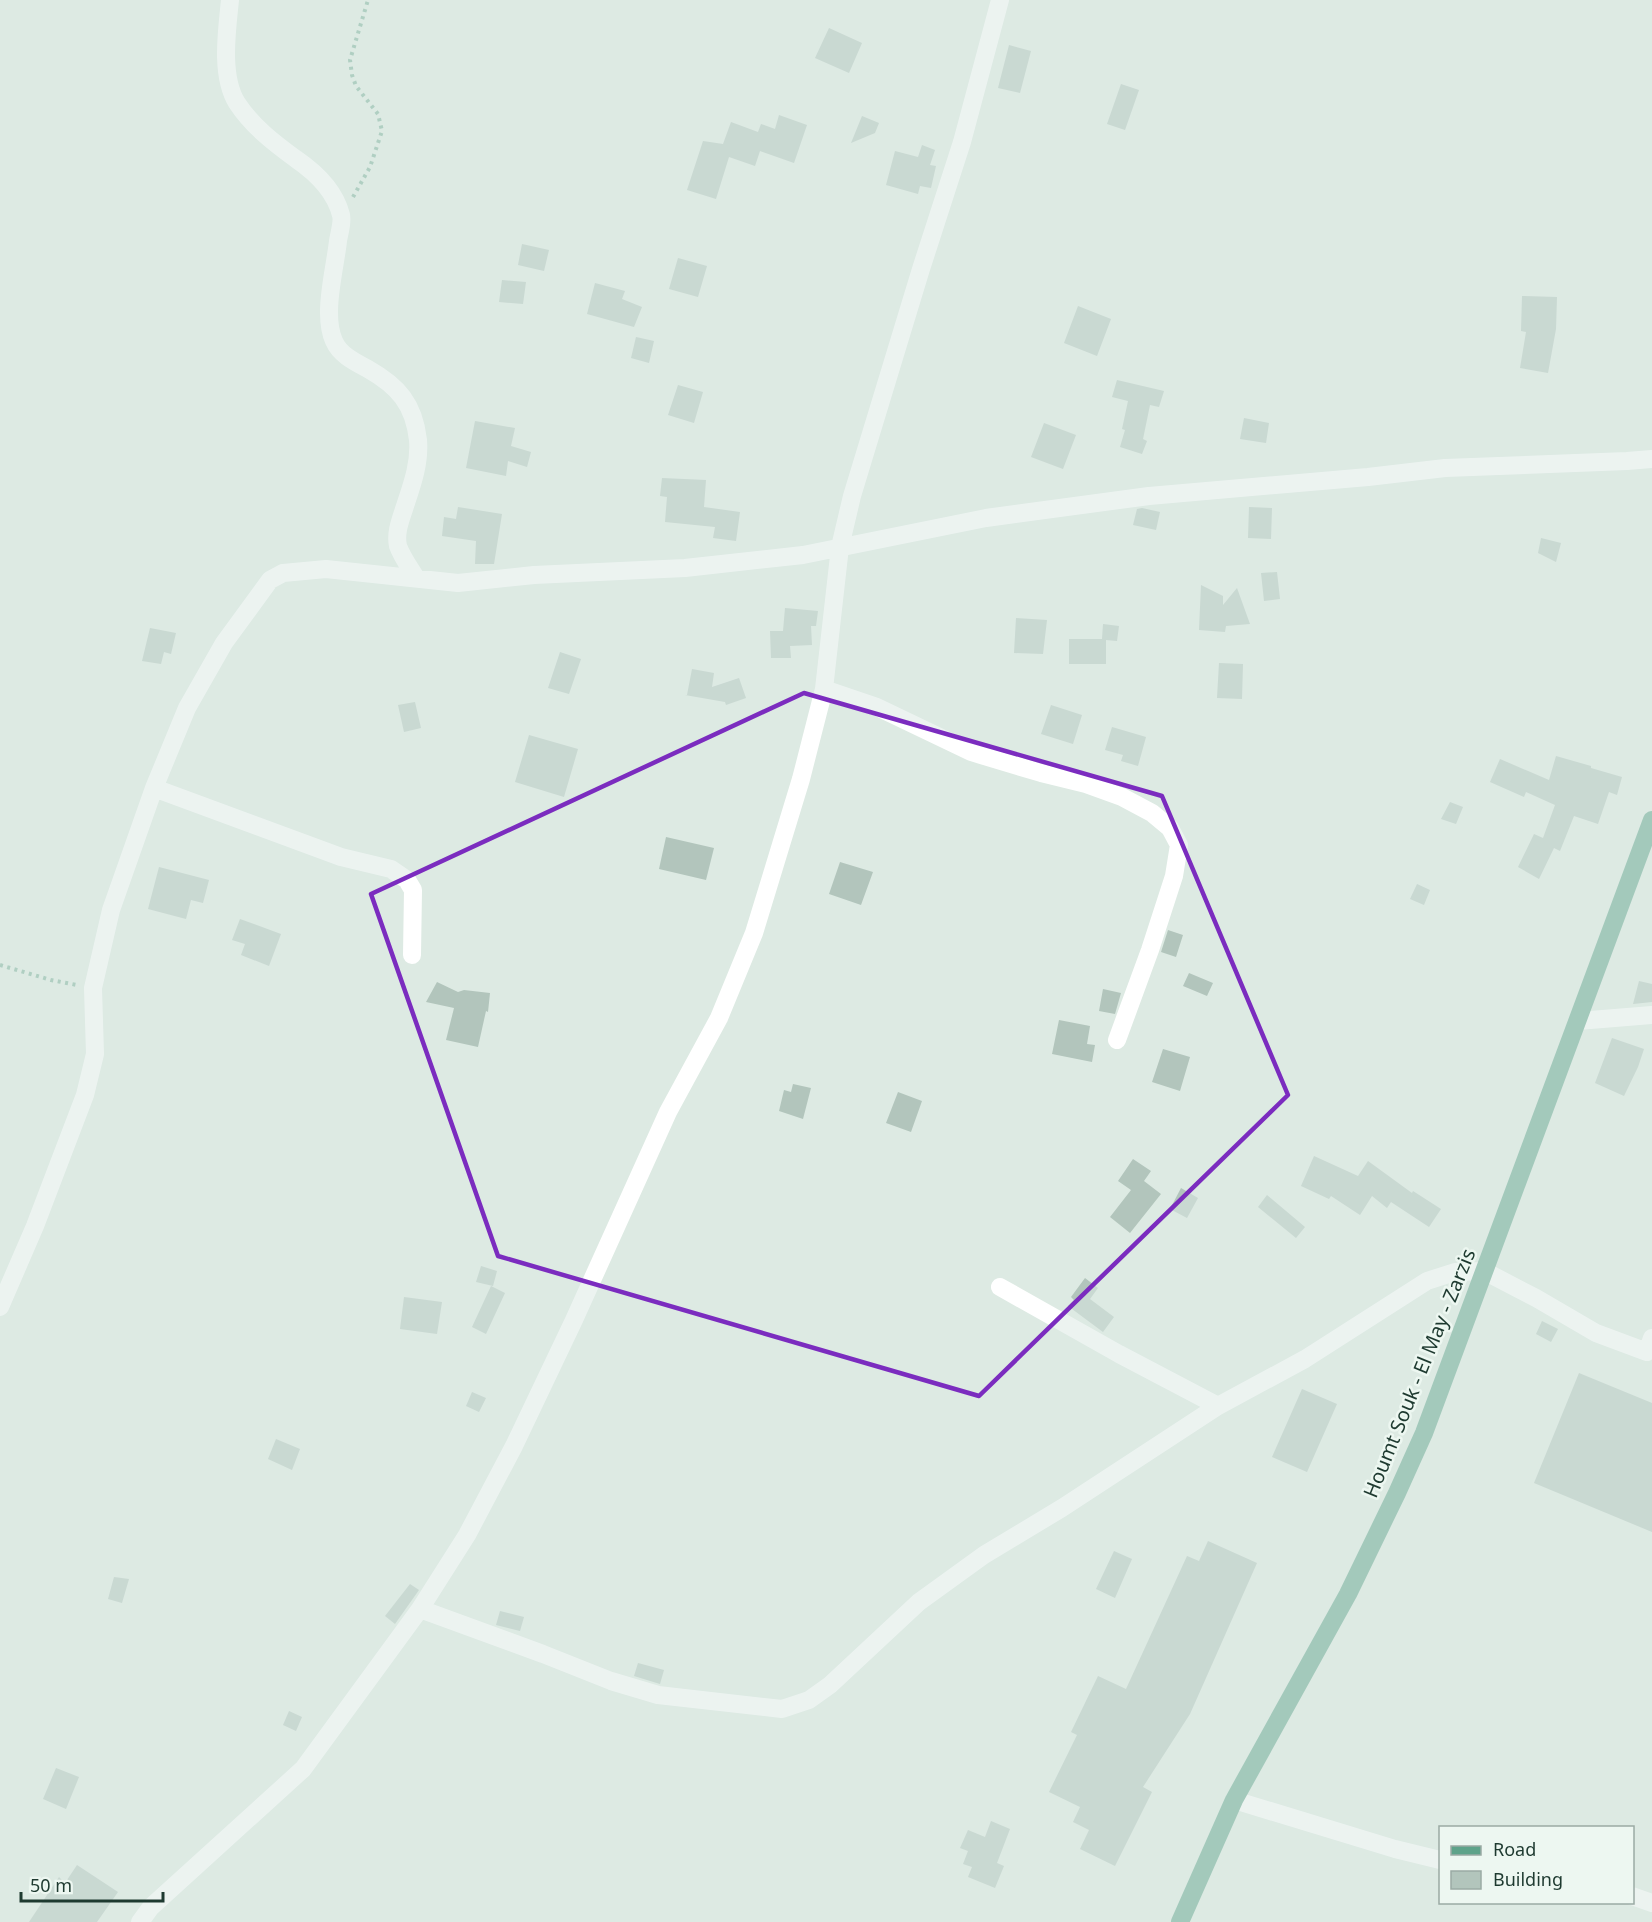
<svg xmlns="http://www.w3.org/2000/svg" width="1652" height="1922" viewBox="0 0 1652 1922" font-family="'Noto Sans',sans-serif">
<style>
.building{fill:#b2c5bc}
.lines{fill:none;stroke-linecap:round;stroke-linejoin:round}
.path{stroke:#7bb09a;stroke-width:4;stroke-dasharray:3 4.5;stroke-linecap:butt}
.minor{stroke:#fff;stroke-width:18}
.major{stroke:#5ea38a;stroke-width:18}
.marked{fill:none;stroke:#7b2cbf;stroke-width:4.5;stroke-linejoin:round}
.labels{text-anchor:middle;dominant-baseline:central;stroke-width:5;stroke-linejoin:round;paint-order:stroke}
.street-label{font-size:20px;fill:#1e3a30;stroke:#edf7f1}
</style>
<rect width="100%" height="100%" fill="#ddeae3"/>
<path class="building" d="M829 28 862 43 849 73 815 58Z
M1009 45 1031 51 1020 93 998 88Z
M1121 84 1139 90 1125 130 1107 124Z
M779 115 807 125 794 163 760 151 755 166 729 157 716 199 687 190 703 141 723 144 731 122 758 132 761 124 775 129Z
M862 116 879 123 875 133 851 143Z
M922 145 935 150 930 165 936 166 931 188 920 186 918 194 886 185 895 151 918 157Z
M522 244 549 250 544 271 518 265Z
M678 258 707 266 698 297 669 289Z
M502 280 526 282 523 304 499 302Z
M595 283 625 291 622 299 642 307 634 327 587 314Z
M1522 296 1557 297 1556 329 1548 373 1520 368 1526 332 1521 331Z
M1078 306 1111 319 1097 356 1064 343Z
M636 337 654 341 649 363 631 358Z
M1117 380 1164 391 1159 407 1150 405 1143 439 1147 441 1142 454 1120 447 1125 430 1122 429 1128 401 1112 397Z
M678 385 703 392 694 423 668 415Z
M1244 418 1269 423 1266 443 1240 439Z
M475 421 515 428 511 446 531 452 527 467 508 461 506 476 466 468Z
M1044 423 1076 435 1063 469 1031 457Z
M662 478 706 480 704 507 740 512 736 541 713 538 715 527 665 522 667 497 660 496Z
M458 507 502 514 494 564H475L476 541 442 536 444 517 456 519Z
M1249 507 1272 508 1271 539 1248 538Z
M1142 508 1160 512 1156 530 1133 525 1137 509Z
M1541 538 1561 543 1556 562 1538 553Z
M1277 572 1280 599 1264 601 1261 573Z
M1201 585 1223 596V605L1237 588 1250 624 1226 626 1225 632 1199 630Z
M785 608 818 611 816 626H811L812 645 790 646 791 658H771L770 631H783Z
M1016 618 1047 620 1043 654 1014 653Z
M1103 624 1119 626 1117 641 1106 640V664H1069V639H1102Z
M150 628 176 633 171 654 164 652 161 664 142 661Z
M560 652 581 659 569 694 548 688Z
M1219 663 1243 664 1242 699 1217 698Z
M692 669 714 673 712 687 739 678 746 698 726 705 725 702 685 695H687Z
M415 702 421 728 404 732 398 705Z
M1051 705 1082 715 1073 744 1041 734Z
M1112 727 1146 737 1138 766 1121 761 1123 755 1105 750Z
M529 735 578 749 564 797 515 782Z
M1556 756 1591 766V768L1622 777 1617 795 1609 792 1598 824 1574 816 1560 851 1554 848 1539 879 1518 867 1534 834 1543 838 1555 805 1526 792 1524 797 1490 782 1500 759 1549 780Z
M1450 802 1463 807 1456 824 1441 819Z
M666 837 714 848 706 880 659 869Z
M840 862 873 872 861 905 829 894Z
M159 867 209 880 203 903 191 900 186 919 148 909Z
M1417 884 1430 890 1424 905 1410 899Z
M240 919 281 934 269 966 241 955 245 944 232 940Z
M1168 930 1183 935 1176 957 1161 952Z
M1189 973 1213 983 1207 996 1183 986Z
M1639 981 1652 984V1002L1633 1004Z
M437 982 458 992 464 990 490 993 488 1012 486 1011 478 1047 446 1040 454 1008 426 1002Z
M1103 989 1121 993 1115 1014 1099 1011Z
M1059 1020 1090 1026 1087 1044 1095 1045 1092 1062 1052 1054Z
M1612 1038 1644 1049 1638 1067 1624 1096 1595 1083Z
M1163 1049 1190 1057 1180 1091 1152 1082Z
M793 1084 811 1088 803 1119 779 1111 784 1090 791 1092Z
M898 1092 922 1101 911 1132 886 1123Z
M1314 1156 1358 1176 1368 1161 1412 1193 1413 1191 1441 1209 1429 1227 1391 1202 1387 1208 1372 1196 1360 1215 1331 1196 1329 1199 1301 1186Z
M1133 1159 1151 1171 1144 1181 1161 1194 1130 1233 1110 1217 1131 1190 1118 1181Z
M1181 1188 1198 1198 1187 1218 1170 1209Z
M1267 1195 1305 1227 1296 1238 1258 1207Z
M481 1266 497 1271 493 1286 476 1282Z
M1085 1278 1098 1288 1090 1299 1114 1317 1103 1332 1068 1306 1074 1300 1071 1297Z
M491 1286 505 1293 486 1334 472 1327Z
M404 1297 442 1302 437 1334 400 1329Z
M1542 1321 1558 1329 1551 1342 1536 1334Z
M1579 1373 1652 1403V1532L1534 1483Z
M1302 1389 1337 1404 1307 1472 1272 1457Z
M472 1392 486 1398 479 1412 466 1406Z
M276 1439 300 1449 292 1470 268 1459Z
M1208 1541 1257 1563 1190 1714 1143 1787 1152 1792 1115 1866 1080 1849 1089 1830 1073 1822 1080 1807 1049 1792 1077 1735 1071 1732 1098 1676 1126 1689 1187 1556 1199 1561Z
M1114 1551 1132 1559 1115 1598 1096 1589Z
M114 1577 129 1579 122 1603 108 1599Z
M410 1584 419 1590 395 1624 385 1616Z
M500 1611 524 1617 520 1631 496 1625Z
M638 1663 664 1670 660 1684 634 1676Z
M289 1711 302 1717 296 1731 283 1725Z
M56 1768 79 1777 66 1809 43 1799Z
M991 1821 1010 1829 997 1863 1004 1866 995 1888 968 1877 972 1867 963 1864 968 1851 960 1848 968 1830 985 1837Z
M77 1865 118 1892 97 1922H29L59 1877 65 1883Z"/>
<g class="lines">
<path class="path" d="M353 197 370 167 382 131 378 114 356 86 352 75 350 60 368 0
M0 965 51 980 77 985"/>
<path class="minor" d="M230 0C227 30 220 76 237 103 252 126 274 143 296 159 315 172 335 191 341 215 343 222 339 234 338 241 335 269 322 315 334 341 340 355 355 362 368 369 398 386 414 404 418 440 420 463 412 485 405 506 401 519 395 532 398 546 402 557 410 568 416 578
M824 689 877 707 971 752 1041 773 1086 784 1122 797 1152 813 1170 828 1179 845 1174 876 1150 950 1117 1040
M154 788 341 857 391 869 407 880 413 890 412 955
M1578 1021 1652 1015
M1000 1287 1119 1354 1218 1406
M0 1307 35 1226 85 1095 95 1054 93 988 111 910 154 788 187 708 224 643 270 580 283 573 326 569 458 583 534 575 685 568 803 555 986 518 1149 496 1368 477 1445 468 1627 461 1652 459
M420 1609 543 1654 611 1681 658 1695 782 1709 809 1700 830 1685 919 1602 984 1555 1062 1508 1218 1406 1305 1359 1427 1281 1455 1272 1484 1271 1536 1298 1596 1333 1647 1352 1652 1338
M1234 1800 1395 1849 1440 1860
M1632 1896 1652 1903
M140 1922 151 1907 303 1769 420 1609 467 1535 514 1446 574 1320 668 1112 719 1018 754 933 801 779 824 689 840 547 852 496 921 269 962 142 1000 0"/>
<path class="major" d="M1180 1922 1234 1800 1348 1594 1397 1493 1424 1433 1652 820"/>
</g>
<path d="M0 0H1652V1922H0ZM804 693 1162 796 1288 1095 979 1396 498 1256 371 894Z" fill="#ddeae3" fill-opacity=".55" fill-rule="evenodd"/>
<path class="marked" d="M804 693 1162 796 1288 1095 979 1396 498 1256 371 894Z"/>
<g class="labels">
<g class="street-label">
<text transform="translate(1419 1373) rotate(-68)">Houmt Souk - El May - Zarzis</text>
</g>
</g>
<rect x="1439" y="1826" width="195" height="78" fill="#edf7f1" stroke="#9aaba4" stroke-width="1.5"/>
<rect x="1451" y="1846" width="30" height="9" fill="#5ea38a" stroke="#9aaba4" stroke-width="1.5"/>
<text x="1493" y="1856" font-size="18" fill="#1e3a30">Road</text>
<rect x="1451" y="1871" width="30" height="18" fill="#b2c5bc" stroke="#9aaba4" stroke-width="1.5"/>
<text x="1493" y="1886" font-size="18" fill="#1e3a30">Building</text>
<path d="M21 1892v9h142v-9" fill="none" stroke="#1e3a30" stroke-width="3"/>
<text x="30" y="1892" font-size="18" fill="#1e3a30" stroke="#edf7f1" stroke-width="4.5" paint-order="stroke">50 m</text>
</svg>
